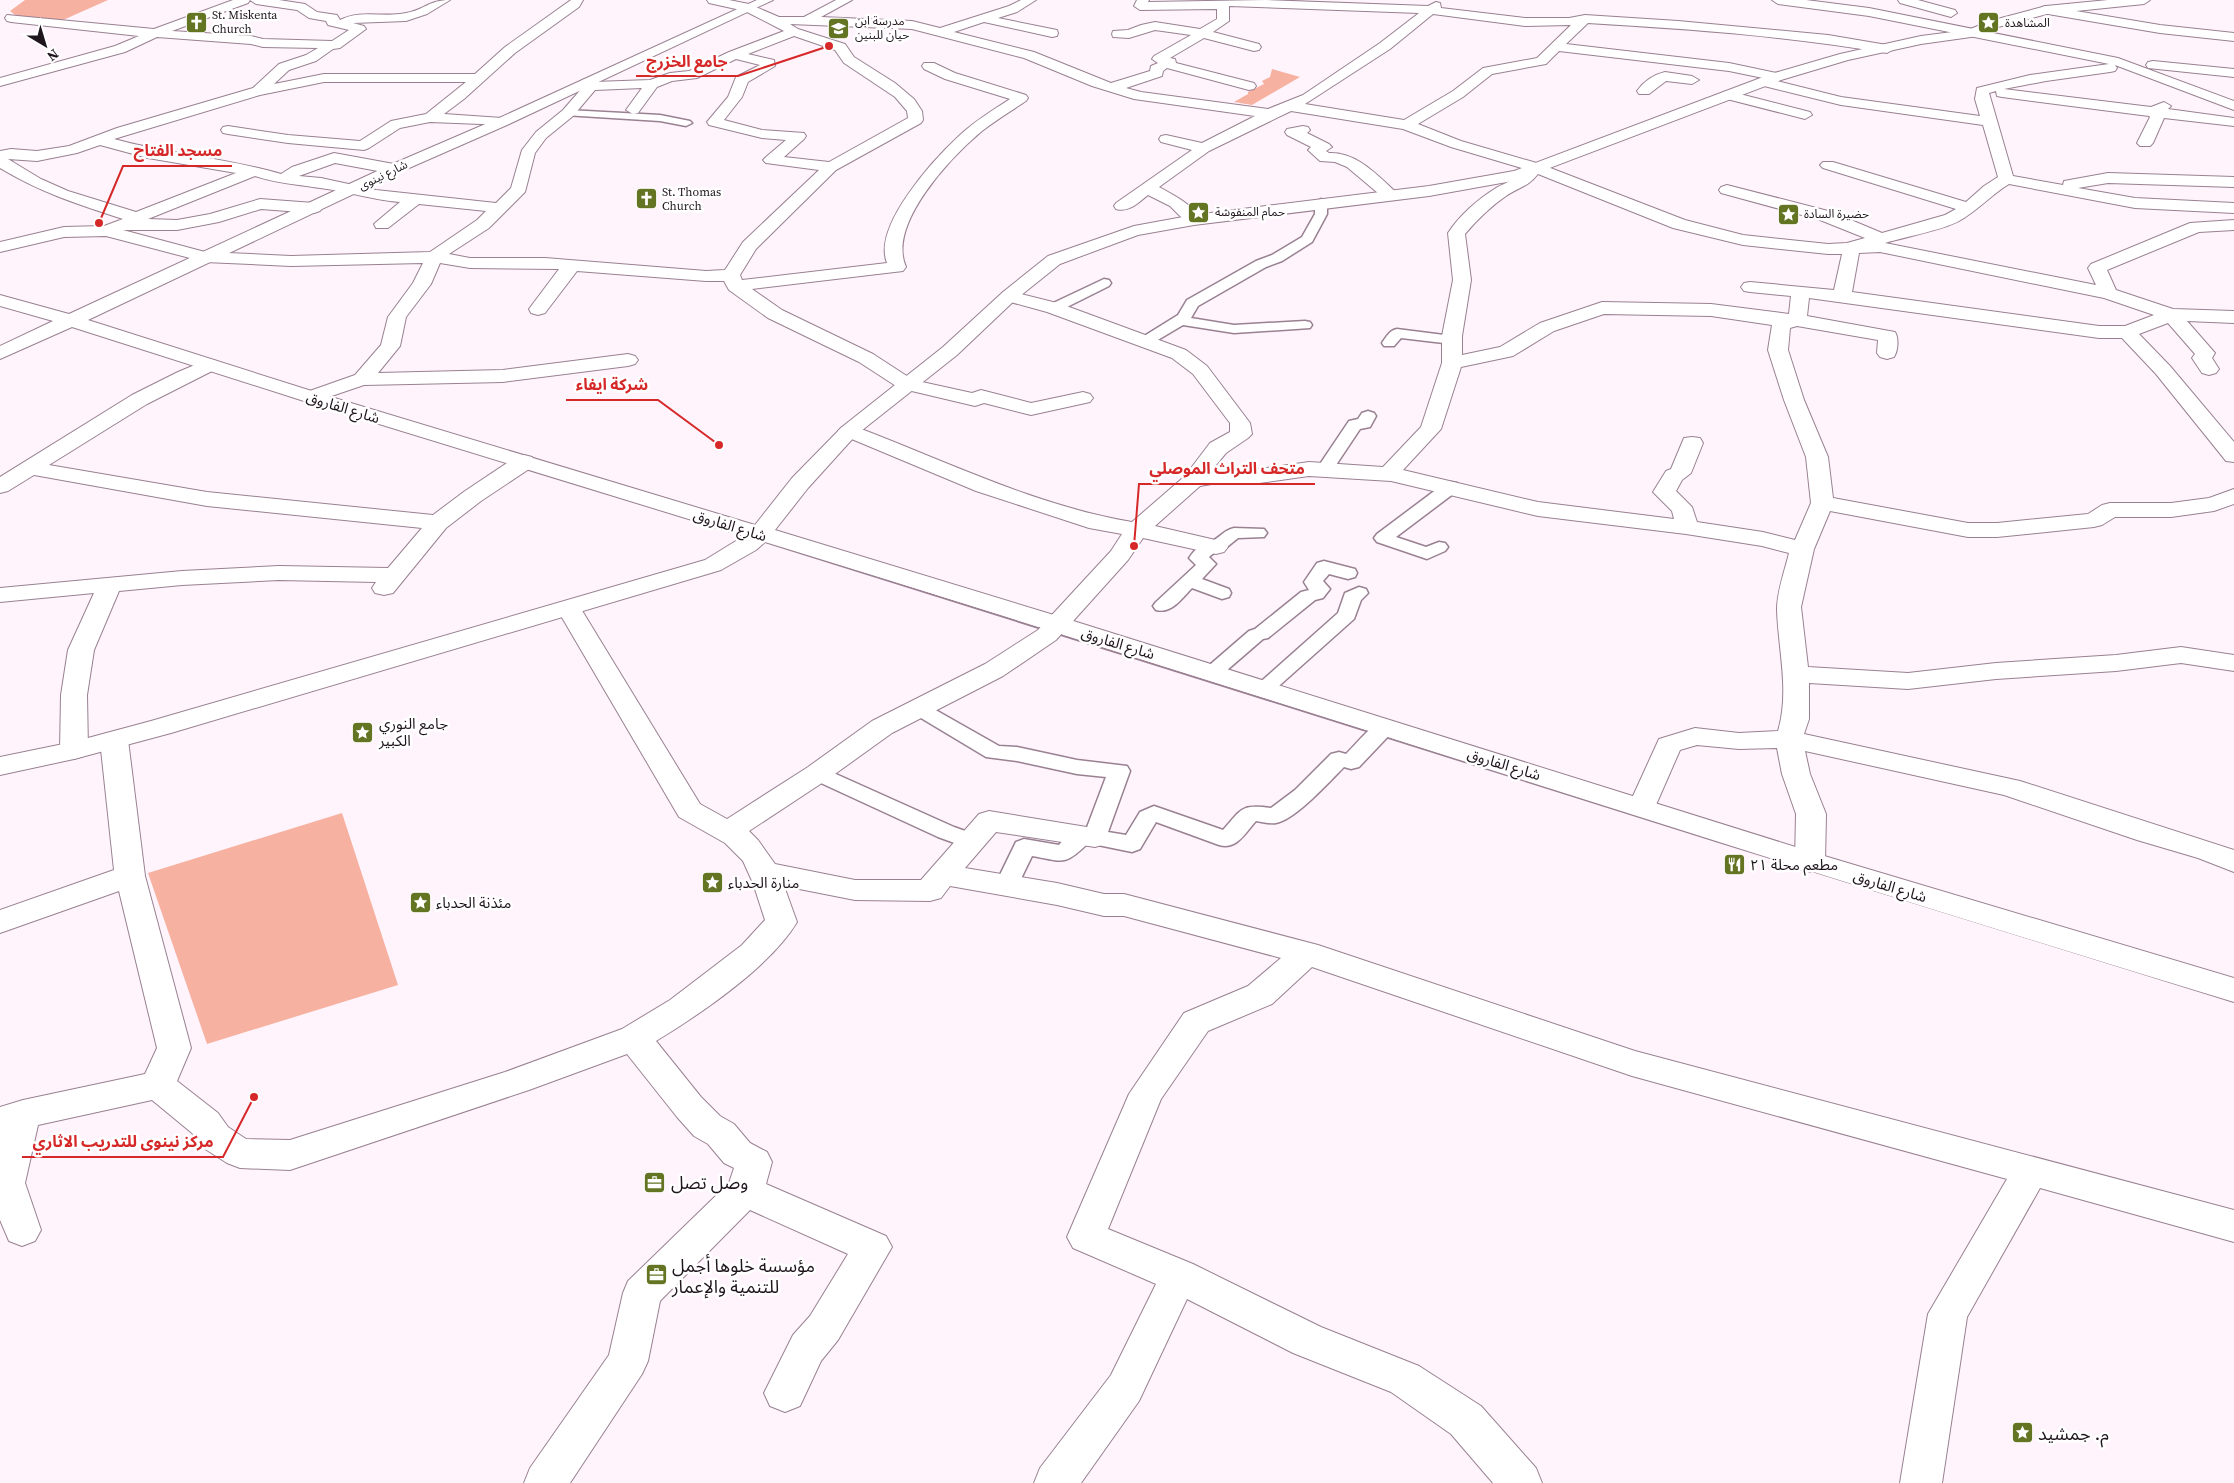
<svg xmlns="http://www.w3.org/2000/svg" width="2234" height="1483" viewBox="0 0 2234 1483" font-family="'Source Serif 4','Noto Sans Arabic',serif">
<style>
.green{fill:#f7b1a0}
.lines{fill:none;stroke-linecap:round;stroke-linejoin:round}
.lane-casing{stroke:#998092;stroke-width:3}
.street-casing{stroke:#998092;stroke-width:2}
.secondary-casing{stroke:#998092;stroke-width:2}
.lane{fill:#fff;fill-rule:evenodd}
.street{fill:#fff;fill-rule:evenodd}
.secondary{fill:#fff;fill-rule:evenodd}
.labels{text-anchor:middle;dominant-baseline:central;stroke-width:5;stroke-linejoin:round;paint-order:stroke}
.far-poi-label{font-size:12px;fill:#1f161d;stroke:#fff;text-anchor:start}
.far-street-label{font-size:12px;fill:#1f161d;stroke:#fff}
.street-label{font-size:15px;fill:#1f161d;stroke:#fff}
.poi-label{font-size:15px;fill:#1f161d;stroke:#fff;text-anchor:start}
.near-poi-label{font-size:18px;fill:#1f161d;stroke:#fff;text-anchor:start}
.leader{fill:none;stroke:#d62828;stroke-width:2}
.callout-dot{fill:#d62828;stroke:#fff;stroke-width:2}
.callout-label{font-size:16px;text-anchor:middle;font-weight:bold;fill:#d62828;stroke:#fff;stroke-width:5;stroke-linejoin:round;paint-order:stroke}
</style>
<rect width="100%" height="100%" fill="#fff4fc"/>
<path class="green" d="M25 0H108L54 24 19 18 10 11Z
M1272 69 1300 77 1252 105 1234 102 1248 94V92L1264 84 1262 81 1270 77Z
M342 813 398 985 207 1044 148 873Z"/>
<g class="lines">
<defs>
<path id="lane" d="M568 110 660 115 690 121 692 123 686 126 660 121 564 115 562 113 564 111Z
M1321 199 1327 203V214L1312 242 1282 261 1266 267 1198 306 1191 318 1234 325 1305 321 1310 322 1312 325 1310 328 1234 333 1183 325 1151 344H1141L1139 341 1141 338 1178 315 1187 300 1256 261 1272 255 1302 237 1315 214V203Z
M1104 279 1109 280 1111 283 1109 286 1059 311H1049L1047 308 1049 305Z
M1397 329 1452 336 1457 337 1459 340 1457 343 1452 344 1401 338 1394 346H1384L1382 343C1386 337 1390 330 1397 329Z
M1368 411 1374 413 1376 416 1370 427 1360 429 1330 474H1318L1316 470 1349 421 1358 419 1362 413Z
M1451 482 1457 483 1460 487 1457 491 1396 537 1426 547 1439 542 1445 543 1448 547 1445 551 1427 559 1377 542 1374 538 1377 534 1445 483Z
M1234 528 1264 529 1267 533 1264 537 1238 538 1222 551 1215 552 1209 557 1216 564 1202 579 1229 589 1231 593 1229 597 1222 599 1192 588C1182 598 1172 614 1156 610L1153 606 1156 602 1196 565 1189 558C1197 546 1203 545 1214 540 1221 536 1225 530 1234 528Z
M1324 561 1355 569 1357 573 1355 577 1348 579 1329 574 1323 581 1330 589 1323 598 1315 600 1268 638 1263 639 1219 677 1212 679 1205 677 1202 673 1205 669 1249 631 1255 629 1301 592 1309 590 1304 582 1317 563Z
M1359 587 1366 589 1368 593 1361 600 1354 619 1271 693 1264 695 1257 693 1254 689 1257 685 1338 613 1345 593Z
M918 702 925 704 999 746 1017 747 1077 760 1127 766 1130 771 1108 832 1126 835 1140 812 1154 806 1223 830C1242 809 1240 804 1271 808L1295 790 1331 754 1339 752 1346 754C1359 742 1374 718 1393 722L1397 727 1359 767 1351 769 1344 767C1330 781 1295 820 1276 823 1270 824 1263 822 1256 821 1245 833 1237 850 1219 845L1156 822 1140 849 1132 852 1088 843C1064 867 1063 861 1032 856L1015 891 1007 893 999 891 995 885 1016 842 1024 839 1059 845C1067 836 1074 826 1086 830L1106 777 1077 774 1017 761 986 757 911 712 908 708 911 704Z
M818 766 954 827 979 836 982 841 979 846 971 849 938 837 810 778 807 773 810 768Z"/>
<path id="street" d="M233 0H279L305 4 317 12 337 15 340 20C361 9 383 18 406 13 424 10 429 0 450 0L427 14 406 21 353 23 364 26 366 29 340 48 333 49 316 61 289 70 274 84 324 74H475L505 47 571 0H583L579 7 515 53 464 99 444 114 502 118 507 119 509 122 507 125 430 122 400 128 369 148 364 150 288 143 228 134 223 133 221 130 223 127 228 126 288 135 360 141 391 121 426 114 466 82H324L260 95 114 139C169 154 227 158 281 174L292 167 334 153 394 164 400 166 402 169 400 172 394 174 335 163 299 176 321 178 376 190 496 203 511 188 522 150 536 132 563 110 583 87 580 83 582 80 587 79 594 82 650 80 670 73 689 71 729 52 784 31 745 11 709 3 707 0H729L749 4 779 17H804L836 0H852L821 17 912 21 940 28 1009 6 1021 0H1036L1017 12 998 18 1057 30 1058 33 1057 36 1052 37 984 22 954 32 1034 52 1111 83 1150 71 1151 66 1158 63 1152 59 1154 56 1191 35 1155 30 1129 38 1113 37 1112 34 1113 31 1128 30 1141 25 1155 22 1200 29 1217 19V9L1140 10 1134 6 1137 0H1149L1148 2 1266 0 1428 6 1436 2 1440 3 1441 8 1525 18H1569L1585 15 1678 21 1828 35 1887 45 1894 49 1887 53C1788 36 1688 29 1588 23L1566 44 1729 63 1781 74 1783 77 1777 81 1841 97 1980 116 1975 99 1977 88 2030 75 2109 64 1869 16 1778 4 1772 0H1806L1869 8 2118 58 2234 101V110L2115 65 2117 68 2115 71 2110 72 2046 81 2004 89 2151 107 2164 102 2171 106 2168 109 2234 118V126L2164 118 2153 143 2150 146H2140L2137 143 2150 117 2149 116 2002 97 1997 96 1996 91 1989 93 2013 176 2063 185 2064 181 2108 173 2234 177V187L2108 183 2078 188 2135 198 2234 203V213L2135 208 2009 184C1991 195 1977 211 1959 221 1943 230 1905 237 1885 243L2096 285 2088 268 2091 264 2190 223 2234 220V230L2199 232 2107 270 2116 290 2173 309 2234 311V323L2187 321 2215 353 2212 358 2219 369 2216 373 2209 375 2202 373 2192 358 2195 354 2168 323 2139 334 2170 366 2234 442V462L2226 461 2156 374 2122 338H2099L1809 298 1807 316 1895 332C1899 338 1898 351 1894 357L1887 359 1880 357 1877 353 1878 340 1797 326 1790 328 1788 350 1804 400 1828 457 1833 498 1968 523H1997L2088 514 2102 505 2110 503H2171L2209 498 2234 489V504L2214 511 2171 517H2115L2102 525 2094 527 1997 537H1968L1830 511 1814 549 1801 607 1808 667 1908 673 1996 663 2116 655 2181 647 2234 655V671L2181 663 2116 671 1996 679 1908 689 1809 683V719L1804 734 2020 781 2234 850V872L2198 858 2137 840 2004 795 1805 751 1810 774 1826 814 1825 862 1821 869 1810 872 1799 869 1795 862 1796 814 1782 774 1777 748 1739 749 1697 745 1680 750 1652 814 1642 816 1632 814 1628 807 1659 739 1695 728 1739 733 1778 731C1790 691 1778 649 1777 609 1777 591 1785 570 1789 553L1762 546 1686 534 1538 516 1391 481 1309 476 1252 484 1217 483 1200 486 1155 526 1224 542 1228 547 1224 552 1216 554 1143 538 1128 560 1056 640 1003 676 892 733 828 779 749 831 758 840 775 864 855 880H921L979 814 989 811 1105 830 1110 837 1105 844 1095 847 996 832 965 868 1057 883 1104 894H1124L1318 945 1635 1051 2234 1210V1242L2040 1188 1967 1317 1942 1483H1900L1928 1314 2007 1179 1632 1076 1312 967 1272 1004 1208 1031 1161 1099 1108 1229 1193 1264 1321 1327 1419 1366 1481 1406 1536 1468 1542 1483H1493L1451 1434 1391 1392 1293 1353 1187 1299 1139 1401 1081 1483H1034L1040 1468 1111 1375 1156 1284 1073 1248 1067 1237 1129 1094 1184 1013 1248 986 1281 958 1124 916H1104L1057 905 950 886 941 898 930 901 855 900 784 886 797 922C770 967 700 1014 656 1041L701 1097 720 1116 734 1124 750 1143 767 1152 772 1162 766 1184 886 1236 892 1247 838 1340 821 1361 800 1406 785 1412 770 1406 764 1393 793 1335 810 1316 848 1254 750 1210 660 1301 648 1361 642 1374 570 1483H524L530 1468 609 1355 623 1293 628 1281 729 1183 734 1168 724 1163 708 1144 694 1136 677 1117 627 1054 529 1090 290 1170 240 1168 227 1163 202 1147 192 1133 152 1100 38 1125 25 1183 41 1230 35 1241 22 1246 9 1241 0 1220V1107L23 1100 145 1074 157 1048 119 891 0 933V910L114 870 100 740 104 734 114 732 124 734 128 740 145 876 191 1048 177 1081 218 1113 228 1127 246 1139 290 1140 505 1072 622 1029 670 1000 742 945 765 920 753 883 743 861 725 843 679 817 557 609 560 604 569 602 578 604 700 804 727 819 808 767 872 721 985 664 1038 630 1111 551 1122 534 1089 528 976 491 842 435 838 431 842 427 849 425 856 427C946 461 1036 506 1132 522L1185 476 1210 443 1230 432V423L1193 374 1172 358 1047 312 1003 300 1000 296 1003 292 1009 291 1061 304 1186 350 1207 366 1250 423 1252 434 1248 438 1226 453 1212 470H1252L1309 462 1383 467 1421 427 1442 363V336L1453 280 1448 233C1459 216 1478 199 1496 188 1507 182 1517 179 1525 169L1451 147 1403 129 1291 111 1209 151 1159 187C1175 196 1192 204 1202 220L1200 224H1188L1170 206 1148 195C1139 202 1129 213 1116 209L1114 206 1116 203 1192 150 1161 142 1159 139 1161 136 1166 135 1202 143 1255 116 1134 99 1092 86 1024 58 912 29 790 24 798 29 845 44 854 57 895 83 914 99 922 111 923 120 921 123 836 170 756 249 740 275 742 280 887 263C872 226 935 158 960 135 975 121 993 110 1010 99L945 79 924 69 922 66 924 63H934L955 73 1026 95 1028 98 1026 101C1011 111 996 120 982 131 951 157 887 224 906 267L903 271 752 289 782 310 873 354 913 380 972 393 981 390 1031 403 1083 392 1090 394 1093 398 1090 402 1031 415 984 403 975 406 899 388 859 362 768 318 729 290 724 281H706L577 271 545 313 538 315 531 313 529 309 559 269 470 268 440 263 431 284 406 317 400 346 378 373 503 370 628 354 635 356 638 360 635 364 628 366 503 382 364 385 311 403 304 401 301 397 304 393 355 375 381 345 388 317 413 283 423 263 291 266 205 262 106 236 64 237 0 252V242L64 227 104 226 123 219C77 204 42 193 0 168V151L11 149 37 151 69 146 117 128 253 88 279 64 306 55 318 48 263 47 251 44 157 37 125 52 0 86V78L115 46 139 36 11 22 7 21 5 18 7 15 154 29ZM250 0 256 4 297 10 309 18 326 21 328 25 349 30 332 41 263 39 251 36 172 31 248 3ZM1229 6 1419 13 1380 43 1303 95 1268 109 1141 92 1126 88 1162 76 1163 71 1167 68 1249 90 1254 89 1256 86 1254 83 1176 63 1175 59 1170 58 1204 38 1254 51 1259 50 1261 47 1259 44 1213 32 1229 21ZM1433 14 1525 26 1571 25 1537 58 1483 68 1453 91 1404 120 1305 104 1390 49ZM794 36 835 50 844 63 895 97 907 111 908 118 829 162 784 157 804 139 806 136 804 133 762 130 724 120 742 97 748 82 775 66 774 60 748 54ZM1559 51 1729 71 1763 78 1758 82 1760 85 1841 105 1983 125 1998 177 1984 186 1966 202 1833 162H1823L1820 165 1823 168 1956 209 1945 215 1882 233 1832 212 1727 185 1721 187 1719 190 1721 193 1820 220 1865 238 1847 243 1828 244 1743 235 1685 220 1540 164 1461 141 1418 124 1463 97 1492 74 1546 64ZM736 59 760 65 736 77 728 97 707 122 709 125 762 138 786 140 766 157 763 160 766 163 819 170 743 242 725 270 706 271 545 258H470L449 254 489 228 525 192 535 153 546 138 573 116 595 90 642 88 626 110 633 114 638 113 657 87 672 81 697 78ZM100 145 148 158 236 173 136 212 68 191 41 179 8 159 37 161 77 153ZM1538 174 1673 228 1743 245 1828 254H1842L1834 290 1750 282 1744 283 1741 287 1744 291 1750 292 1791 296 1789 314 1711 304 1602 302 1540 323 1500 347 1462 355V336L1471 280 1465 234C1477 220 1490 207 1506 196 1519 187 1528 187 1538 174ZM255 176C280 184 295 184 320 188 347 191 373 200 400 202L374 224 376 228H388L419 204 486 211 477 220 430 252 291 256 205 252 123 230H177L219 222 261 209 314 213 320 211 322 208 320 205 314 203 260 199 210 214 177 220 148 219ZM1880 252 2104 298 2154 315 2125 326H2099L1852 292 1859 253ZM1604 314 1711 316 1772 325 1768 350 1784 400 1806 457 1811 503 1795 540 1763 532 1697 522 1692 507 1676 491 1682 480 1691 473 1703 443 1700 438 1692 437 1684 438 1671 469 1666 471 1653 492 1672 511 1674 519 1538 502 1403 470 1441 429 1461 367 1513 356 1554 331Z
M1898 0H1918L1955 10 1957 13 1951 17 1900 3Z
M2046 6 2160 25 2234 33V41L2160 33 2042 13 2040 10 2042 7Z
M2153 61 2234 69V77L2148 68 2146 65 2148 62Z
M1665 72 1692 76 1699 80 1692 84 1666 81 1649 94H1639L1637 91C1644 81 1653 75 1665 72Z
M1728 91 1810 112 1812 115 1805 119 1723 98 1721 95 1723 92Z
M1303 126 1308 127 1310 130 1307 133 1329 144 1332 147 1326 151 1329 153C1357 152 1377 175 1397 193L1399 196 1397 199H1385L1347 167 1335 162 1320 161 1308 150 1311 147 1287 135 1285 132 1287 129Z
M209 359 216 361 219 365 216 369 147 404 49 465 207 492 433 515 465 491 516 457 524 455 532 457 535 462 532 467 481 501 446 528 393 593 384 595 375 593 372 588 376 582 279 580 182 585 119 591 94 650 87 695 88 750 84 756 74 759 64 756 60 750 61 695 68 650 94 593 0 602V588L182 571 279 566 388 568 422 528 207 506 34 475 8 491 0 493V477L132 395 178 372Z"/>
<path id="secondary" d="M757 0H773L507 125 400 172 88 320 318 393 755 525 792 478 842 427 943 347 1003 292 1048 256 1134 226 1194 215 1429 186 1514 171 1771 74 1840 54 1921 36 1968 30 1990 21 2046 6 2108 0H2150L2144 4 2047 14 1998 27 1971 37 1921 44 1848 60 1781 80 1518 180 1429 196 1194 225 1138 235 1060 264 1015 300 957 355 856 435 808 488 775 530 1067 619 1821 855 2234 978V1002C1743 853 1255 692 765 542L756 550 721 570 171 733 74 759 0 775V757L73 742 151 721 705 560 744 536 304 401 72 327 0 359V346L53 321 0 306V295L69 314 388 166 497 119Z"/>
</defs>
<use href="#lane" class="lane-casing"/>
<use href="#street" class="street-casing"/>
<use href="#secondary" class="secondary-casing"/>
<use href="#lane" class="lane"/>
<use href="#street" class="street"/>
<use href="#secondary" class="secondary"/>
</g>
<defs>
<symbol id="church-square" viewBox="-11 -11 22 22"><rect x="-9" y="-9" width="18" height="18" rx="4" fill="#637523" stroke="#fff"/><path d="M-1.2-6h2.4v3.5h3.3v2.4h-3.3V6h-2.4V-.1h-3.3v-2.4h3.3Z" fill="#fff"/></symbol>
<symbol id="sight-square" viewBox="-11 -11 22 22"><rect x="-9" y="-9" width="18" height="18" rx="4" fill="#637523" stroke="#fff"/><path d="M0-6L1.8-2.2L6-1.7L2.9 1.2L3.7 5.4L0 3.3L-3.7 5.4L-2.9 1.2L-6-1.7L-1.8-2.2Z" fill="#fff"/></symbol>
<symbol id="school-square" viewBox="-11 -11 22 22"><rect x="-9" y="-9" width="18" height="18" rx="4" fill="#637523" stroke="#fff"/><path d="M0-5L7-2L0 1L-7-2ZM-4 1L0 2.5L4 1V4Q0 6-4 4Z" fill="#fff"/></symbol>
<symbol id="restaurant-square" viewBox="-11 -11 22 22"><rect x="-9" y="-9" width="18" height="18" rx="4" fill="#637523" stroke="#fff"/><path d="M-5-6h1v4h1v-4h1v4h1v-4h1v5L-1.5 .5V6h-2V.5L-5-1ZM5-6V6H3V1.5H1.5Q1.5-4 5-6Z" fill="#fff"/></symbol>
<symbol id="office-square" viewBox="-11 -11 22 22"><rect x="-9" y="-9" width="18" height="18" rx="4" fill="#637523" stroke="#fff"/><path d="M-6-3h4V-5.5h4V-3h4V5H-6ZM-1-4.5V-3h2v-1.5ZM-6 0V1H6V0Z" fill="#fff"/></symbol>
</defs>
<g fill-rule="evenodd">
<use href="#church-square" x="184" y="10" width="25" height="25"/>
<use href="#sight-square" x="1976" y="10" width="25" height="25"/>
<use href="#school-square" x="826" y="16" width="25" height="25"/>
<use href="#church-square" x="634" y="186" width="25" height="25"/>
<use href="#sight-square" x="1186" y="200" width="25" height="25"/>
<use href="#sight-square" x="1776" y="202" width="25" height="25"/>
<use href="#sight-square" x="350" y="720" width="25" height="25"/>
<use href="#restaurant-square" x="1722" y="852" width="25" height="25"/>
<use href="#sight-square" x="700" y="870" width="25" height="25"/>
<use href="#sight-square" x="408" y="890" width="25" height="25"/>
<use href="#office-square" x="642" y="1170" width="25" height="25"/>
<use href="#office-square" x="644" y="1262" width="25" height="25"/>
<use href="#sight-square" x="2010" y="1420" width="25" height="25"/>
</g>
<g class="labels">
<g class="far-poi-label">
<text x="212" y="15">St. Miskenta<tspan x="212" dy="14">Church</tspan></text>
<text x="855" y="21">مدرسة ابن<tspan x="855" dy="14">حيان للبنين</tspan></text>
<text x="2005" y="23">المشاهدة</text>
<text x="662" y="192">St. Thomas<tspan x="662" dy="14">Church</tspan></text>
<text x="1215" y="212">حمام المنفوشة</text>
<text x="1804" y="214">حضيرة السادة</text>
</g>
<g class="far-street-label">
<text transform="translate(383 175) rotate(-26)">شارع نينوى</text>
</g>
<g class="street-label">
<text transform="translate(343 407) rotate(17)">شارع الفاروق</text>
<text transform="translate(730 525) rotate(17)">شارع الفاروق</text>
<text transform="translate(1118 643) rotate(17)">شارع الفاروق</text>
<text transform="translate(1504 764) rotate(17)">شارع الفاروق</text>
<text transform="translate(1890 886) rotate(17)">شارع الفاروق</text>
</g>
<g class="poi-label">
<text x="379" y="723">جامع النوري<tspan x="379" dy="17">الكبير</tspan></text>
<text x="1750" y="864">مطعم محلة ٢١</text>
<text x="728" y="882">منارة الحدباء</text>
<text x="436" y="902">مئذنة الحدباء</text>
</g>
<g class="near-poi-label">
<text x="671" y="1182">وصل تصل</text>
<text x="672" y="1265">مؤسسة خلوها أجمل<tspan x="672" dy="21">للتنمية والإعمار</tspan></text>
<text x="2038" y="1433">م. جمشيد</text>
</g>
</g>
<path class="leader" d="M829 46L738 76H636M99 223L123 166H232M719 445L658 400H566M1134 546L1139 484H1315M254 1097L223 1157H22"/>
<g class="callout-dot">
<circle cx="829" cy="46" r="5"/>
<circle cx="99" cy="223" r="5"/>
<circle cx="719" cy="445" r="5"/>
<circle cx="1134" cy="546" r="5"/>
<circle cx="254" cy="1097" r="5"/>
</g>
<g class="callout-label">
<text x="687" y="67">جامع الخزرج</text>
<text x="178" y="156">مسجد الفتاح</text>
<text x="612" y="390">شركة ايفاء</text>
<text x="1227" y="474">متحف التراث الموصلي</text>
<text x="123" y="1147">مركز نينوى للتدريب الاثاري</text>
</g>
<g transform="translate(45 45) rotate(142)" stroke="#ffffff" stroke-width="4" paint-order="stroke">
<path d="M0-4L9 19L0 12L-9 19Z" fill="#1f161d"/>
<text y="-8" font-size="14" font-weight="bold" text-anchor="middle" fill="#1f161d">N</text>
</g>
</svg>
